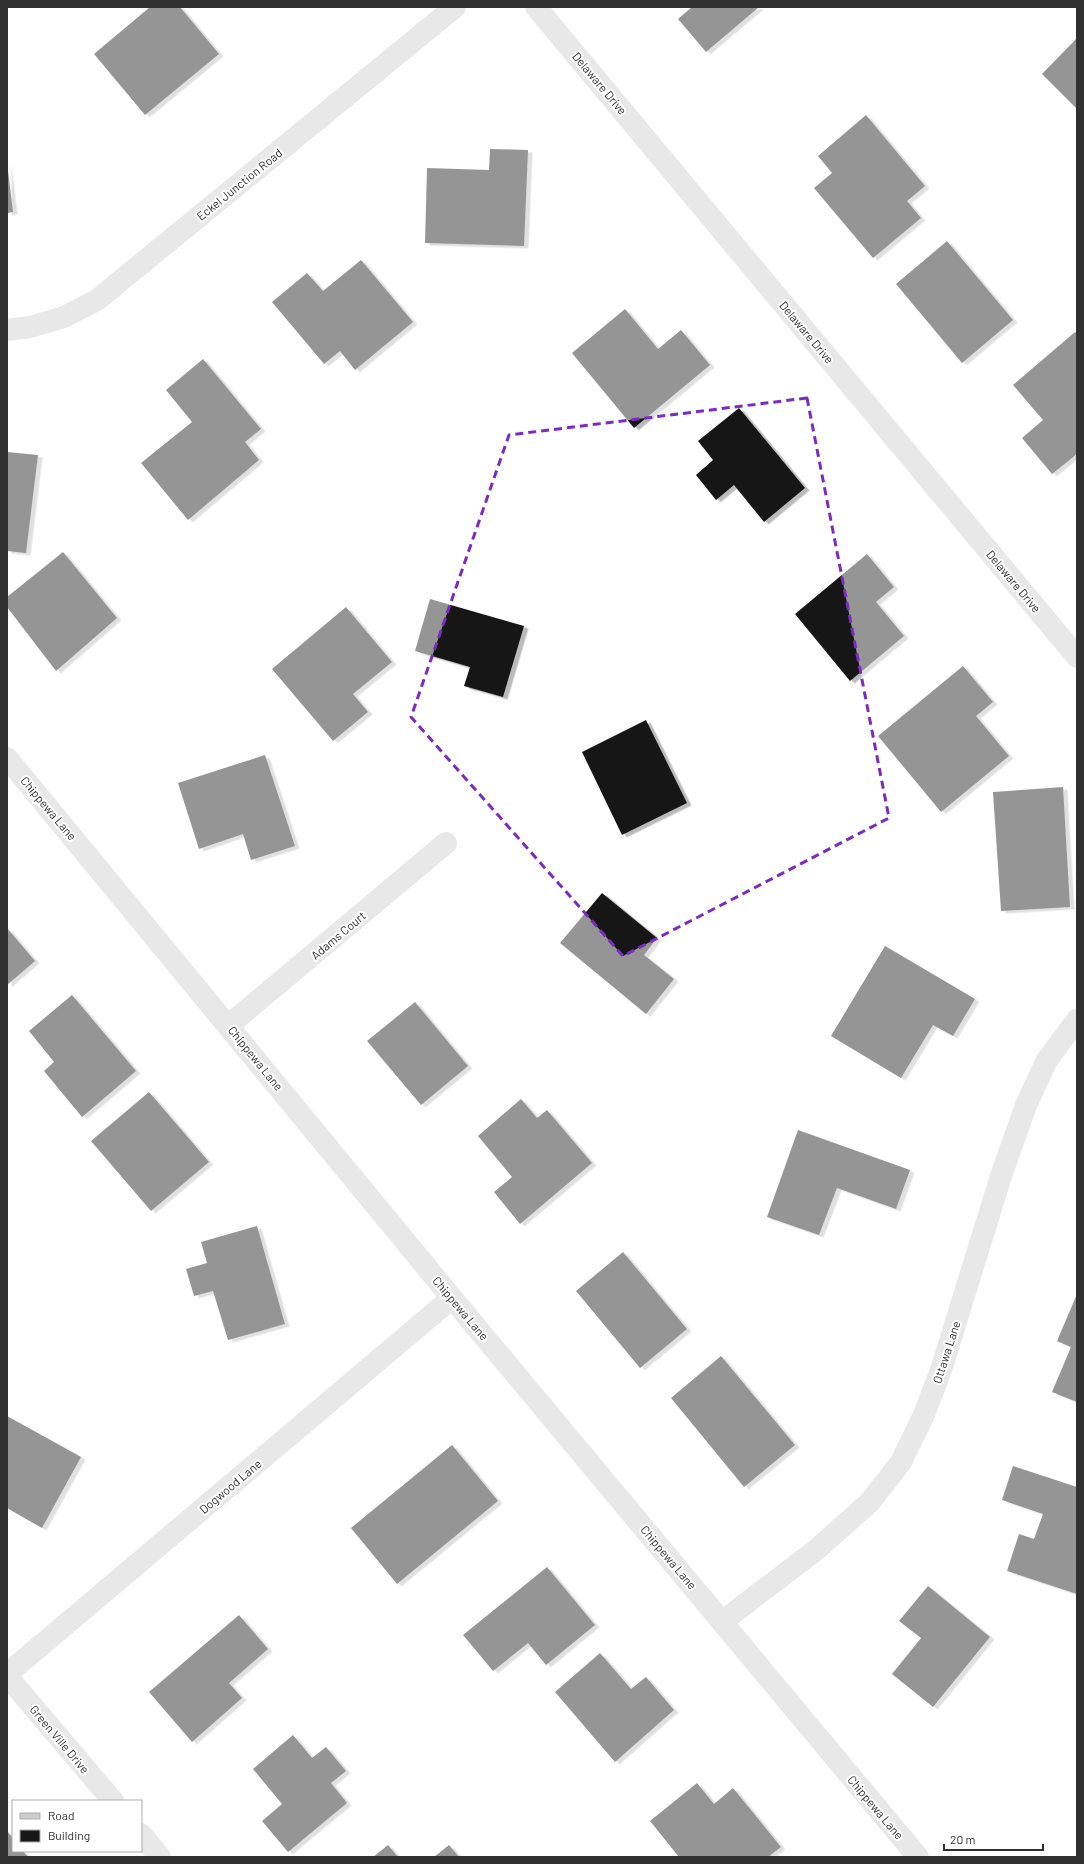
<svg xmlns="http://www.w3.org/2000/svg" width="1084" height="1864" viewBox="0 0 1084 1864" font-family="Barlow,sans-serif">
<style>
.building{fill:#171717;filter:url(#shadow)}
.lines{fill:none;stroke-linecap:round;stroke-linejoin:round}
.minor{stroke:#cdcdcd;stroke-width:22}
.tertiary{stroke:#cdcdcd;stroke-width:22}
.marked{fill:none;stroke:#7b2cbf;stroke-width:3;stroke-dasharray:8 5;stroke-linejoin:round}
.labels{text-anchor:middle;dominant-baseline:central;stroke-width:4;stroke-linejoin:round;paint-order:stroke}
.street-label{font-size:12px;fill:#303030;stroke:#fff}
</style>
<defs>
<filter id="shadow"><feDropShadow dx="4.5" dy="2.5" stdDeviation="0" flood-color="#0004"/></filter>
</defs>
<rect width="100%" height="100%" fill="#fff"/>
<path class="building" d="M150 7H180L219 54 145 115 94 54Z
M692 7H759L706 52 678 19Z
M1077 38V109L1042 74Z
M866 115 925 186 907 201 921 218 873 258 814 188 832 173 818 156Z
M490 149 528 150 524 246 425 243 427 168 489 170Z
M7 162 13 212 7 213Z
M947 241 1013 320 962 363 896 284Z
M361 260 413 322 355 370 340 351 324 364 272 302 307 273 323 291Z
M625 309 658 349 681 330 710 365 634 428 572 353Z
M1075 332 1077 335V454L1052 474 1022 438 1043 420 1013 385Z
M203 359 261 429 245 442 259 460 188 520 141 463 192 422 166 390Z
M739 408 805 488 764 522 734 485 716 500 696 475 713 460 698 441Z
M7 452 38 455 26 553 7 551Z
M63 552 117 618 56 671 7 607V597Z
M867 554 894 587 876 602 904 636 850 681 795 614Z
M430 599 524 626 503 697 464 686 470 667 415 651Z
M346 607 392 662 353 694 368 712 333 741 272 669Z
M963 666 993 702 976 716 1009 756 941 812 878 736Z
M646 720 687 803 622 835 582 752Z
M265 755 295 846 251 860 243 834 199 849 178 783Z
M1063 787 1070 907 1001 911 993 792Z
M602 893 657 938 644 955 674 979 646 1014 560 943Z
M7 928 35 961 7 985Z
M885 946 975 999 953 1036 933 1025 901 1078 831 1036Z
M72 995 136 1071 82 1117 44 1071 54 1062 29 1031Z
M415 1002 468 1066 421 1105 367 1041Z
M149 1092 209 1162 151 1211 91 1141Z
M521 1099 537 1118 547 1110 592 1163 520 1224 494 1192 512 1177 478 1136Z
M798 1130 910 1170 896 1209 837 1188 819 1235 767 1217Z
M257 1226 285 1324 228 1340 213 1291 194 1296 186 1269 207 1263 201 1242Z
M623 1252 687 1329 640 1368 576 1291Z
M1077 1294V1402L1052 1392 1071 1347 1057 1341Z
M721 1356 795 1445 744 1487 671 1398Z
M7 1416 81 1457 42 1528 7 1508Z
M452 1445 498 1501 397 1584 351 1528Z
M1013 1466 1077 1487V1594L1007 1571 1019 1534 1034 1539 1043 1514 1002 1500Z
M547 1567 595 1625 546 1665 528 1643 493 1671 463 1635Z
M928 1586 990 1637 933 1707 892 1674 921 1638 899 1621Z
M239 1615 268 1649 229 1683 242 1698 192 1742 149 1692Z
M600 1653 631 1689 646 1677 674 1710 615 1762 555 1692Z
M293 1735 312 1758 326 1747 346 1771 331 1783 347 1803 288 1852 262 1821 282 1804 253 1769Z
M697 1783 714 1804 733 1788 781 1847 768 1857H679L650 1821Z
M7 1831 13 1838V1851H23L28 1857H7Z
M388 1845 398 1857H373Z
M449 1845 459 1857H434Z"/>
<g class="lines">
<path class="minor" d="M536 7 1077 657
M7 758 452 1298 918 1857
M229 1025 446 843
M723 1621 816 1550 870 1502 901 1462 923 1417 941 1370 1001 1176 1026 1105 1047 1060 1077 1020
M7 1674 452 1298
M7 1676 113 1801
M141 1834 160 1857"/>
<path class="tertiary" d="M7 330 30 327 64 317 97 300 455 7"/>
</g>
<path d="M0 0H1084V1864H0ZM807 398 889 818 623 956 411 717 509 435Z" fill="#fff" fill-opacity=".55" fill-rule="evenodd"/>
<path class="marked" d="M807 398 889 818 623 956 411 717 509 435Z"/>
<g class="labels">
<g class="street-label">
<text transform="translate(600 83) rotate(50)">Delaware Drive</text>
<text transform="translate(239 184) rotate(-39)">Eckel Junction Road</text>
<text transform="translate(807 332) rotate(50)">Delaware Drive</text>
<text transform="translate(1014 581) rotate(50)">Delaware Drive</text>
<text transform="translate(49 808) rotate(50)">Chippewa Lane</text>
<text transform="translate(338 935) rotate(-40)">Adams Court</text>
<text transform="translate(256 1058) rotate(51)">Chippewa Lane</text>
<text transform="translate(461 1308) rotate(50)">Chippewa Lane</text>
<text transform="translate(946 1352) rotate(-72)">Ottawa Lane</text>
<text transform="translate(230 1486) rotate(-40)">Dogwood Lane</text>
<text transform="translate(669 1557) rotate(50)">Chippewa Lane</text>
<text transform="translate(60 1739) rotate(50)">Green Ville Drive</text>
<text transform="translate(876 1807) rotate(50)">Chippewa Lane</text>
</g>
</g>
<rect width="1084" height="1864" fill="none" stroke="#303030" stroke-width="16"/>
<rect x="12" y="1800" width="130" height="52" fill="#ffffff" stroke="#acacac"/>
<rect x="20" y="1813" width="20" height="6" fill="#cdcdcd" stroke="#acacac"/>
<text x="48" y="1820" font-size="12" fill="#303030">Road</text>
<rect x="20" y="1830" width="20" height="12" fill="#171717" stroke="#acacac"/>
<text x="48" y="1840" font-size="12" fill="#303030">Building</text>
<path d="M944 1844v6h99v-6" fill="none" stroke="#303030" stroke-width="2"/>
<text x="950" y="1844" font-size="12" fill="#303030" stroke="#ffffff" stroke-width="3" paint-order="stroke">20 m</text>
</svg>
